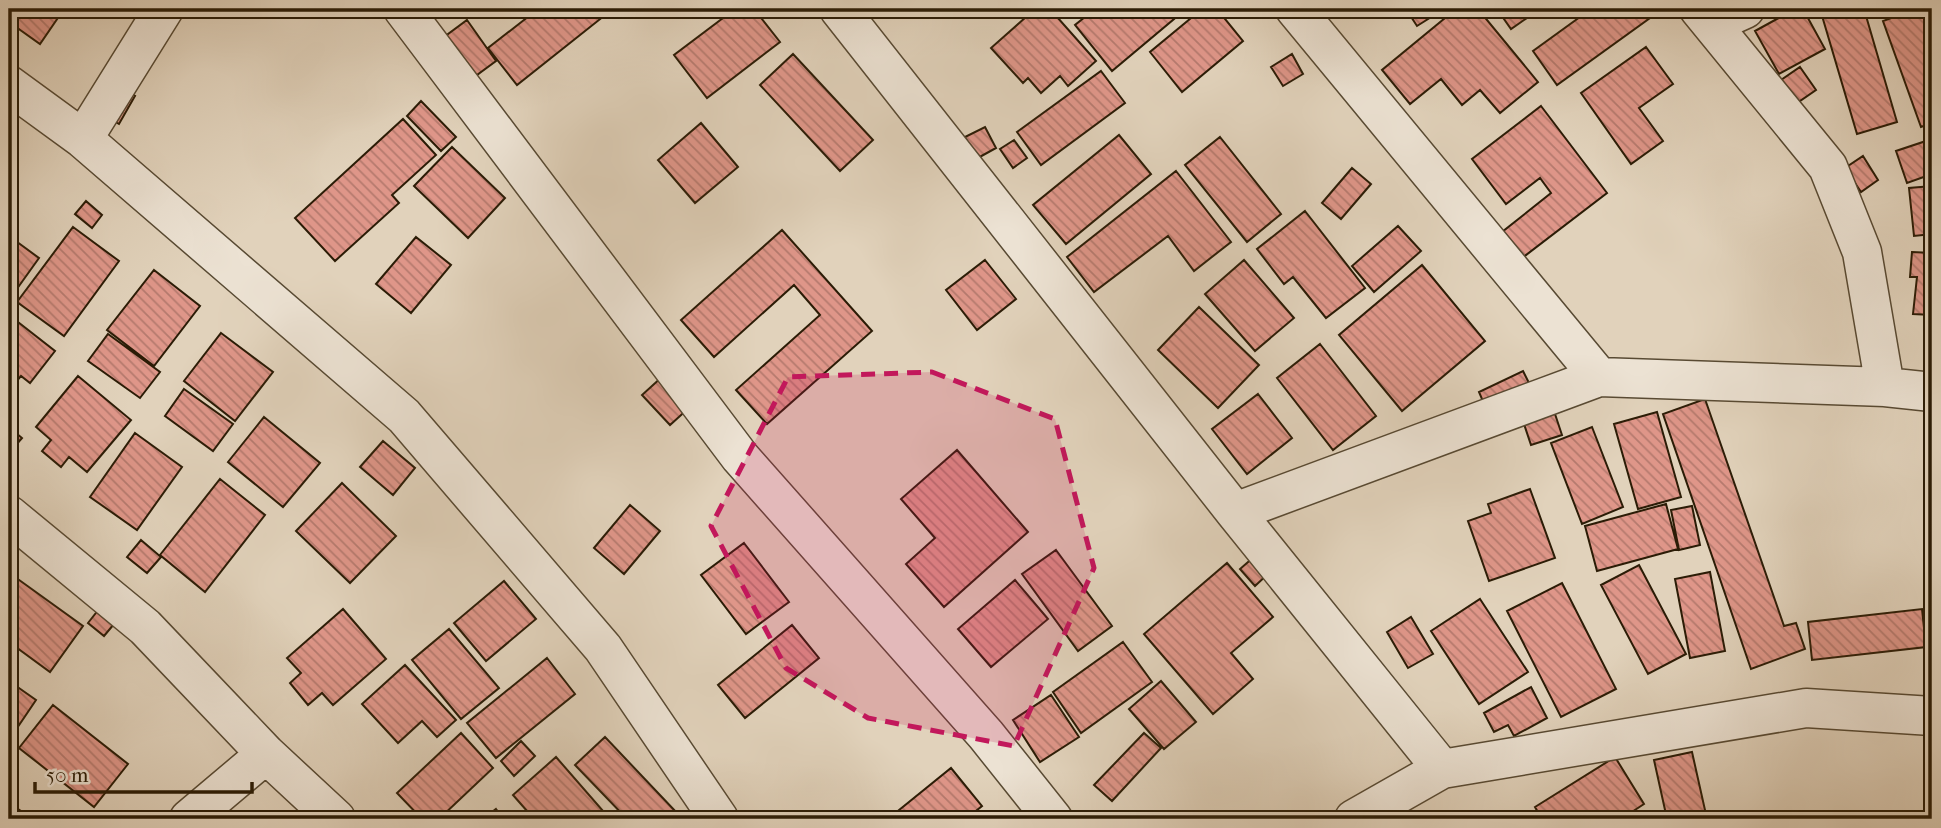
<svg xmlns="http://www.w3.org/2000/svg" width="1941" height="828" viewBox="0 0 1941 828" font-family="'IM FELL French Canon',serif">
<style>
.building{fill:url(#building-back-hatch);stroke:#2b1c06;stroke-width:2}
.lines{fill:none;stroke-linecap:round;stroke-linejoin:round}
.minor-casing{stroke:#584a33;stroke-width:41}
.minor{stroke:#ece2d3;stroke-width:38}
.marked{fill:#c2185b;fill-opacity:0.2;stroke:#c2185b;stroke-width:5;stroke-dasharray:14 9;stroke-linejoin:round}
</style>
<defs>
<pattern id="building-back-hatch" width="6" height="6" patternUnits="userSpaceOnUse" patternTransform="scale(1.75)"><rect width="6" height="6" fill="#df9689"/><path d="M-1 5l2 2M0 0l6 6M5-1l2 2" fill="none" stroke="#b57a6e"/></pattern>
</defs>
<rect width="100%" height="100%" fill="#e1d2bb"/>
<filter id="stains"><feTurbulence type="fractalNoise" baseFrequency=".00286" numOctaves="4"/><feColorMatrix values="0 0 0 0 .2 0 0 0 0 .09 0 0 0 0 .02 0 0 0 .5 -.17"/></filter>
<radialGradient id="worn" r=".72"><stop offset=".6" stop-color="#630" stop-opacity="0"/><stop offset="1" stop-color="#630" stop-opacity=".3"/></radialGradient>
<path class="building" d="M9 9H64L40 44 9 22Z
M538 9H606L609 12 517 85 488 48Z
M735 9H754L780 42 707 98 674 55Z
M1035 9H1050L1096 61 1068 86 1060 76 1041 93 1028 78 1023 83 991 48Z
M1095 9H1166L1174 19 1112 71 1075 25Z
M1202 9H1217L1243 41 1182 92 1150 52Z
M1406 9H1444L1417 26Z
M1456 9H1478L1538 82 1500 113 1480 90 1462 105 1441 79 1410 104 1382 70Z
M1497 9H1540L1511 29Z
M1591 9H1643L1650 18 1557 85 1533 51Z
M1795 9H1803L1825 49 1779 74 1755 31Z
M1820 9H1864L1897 122 1857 134Z
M1916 9H1931L1932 12V123L1921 127 1883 21Z
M467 20 496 61 466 83 436 43Z
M1646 47 1673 84 1639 108 1663 141 1631 164 1581 93Z
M793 54 873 140 840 171 760 85Z
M1292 54 1303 74 1283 86 1271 67Z
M1800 67 1816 90 1797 103 1781 80Z
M1101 71 1125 103 1041 165 1017 132Z
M120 88 135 96 119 124 105 116Z
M421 101 456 137 441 151 407 116Z
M1541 106 1607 193 1517 262 1497 236 1551 193 1540 178 1506 204 1472 159Z
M403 119 436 155 392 195 399 203 335 261 295 218Z
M701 123 738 167 695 203 658 160Z
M985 127 996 148 976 159 965 137Z
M1119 135 1151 174 1066 244 1033 205Z
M1220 137 1281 214 1247 242 1185 165Z
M1932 139V174L1907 183 1896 151Z
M1014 140 1027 158 1013 168 1000 149Z
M452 147 505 198 468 238 414 186Z
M1863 156 1878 180 1861 192 1845 168Z
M1352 168 1371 184 1341 219 1322 203Z
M1176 171 1231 242 1194 271 1168 236 1094 292 1067 257Z
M1932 186V234L1914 236 1909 188Z
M86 201 102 215 92 228 75 214Z
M1305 211 1365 288 1326 318 1293 277 1284 284 1257 249Z
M1398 226 1421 251 1374 292 1352 266Z
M73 227 119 261 64 336 17 302Z
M782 230 872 331 767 424 736 390 820 315 794 285 714 357 681 320Z
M9 236 39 258 9 300Z
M416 237 451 265 411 313 376 284Z
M1912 252 1932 253V315L1913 314 1917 277H1910Z
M985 260 1016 299 977 330 946 290Z
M1244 260 1294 318 1255 351 1205 294Z
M1422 265 1485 341 1402 411 1339 335Z
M154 270 200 306 154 366 107 330Z
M1199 307 1259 365 1218 408 1158 350Z
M9 315 55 351 30 383 21 376 9 391Z
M221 333 273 372 235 421 184 381Z
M108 334 160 372 140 398 88 361Z
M1320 344 1376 416 1333 450 1277 378Z
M1523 371 1532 389 1487 411 1479 392Z
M78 376 131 420 87 472 69 457 61 467 42 451 51 440 36 427Z
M663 376 690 407 670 425 642 395Z
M184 389 233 424 213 451 165 416Z
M1258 394 1292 438 1247 474 1212 429Z
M1705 399 1784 626 1796 623 1805 649 1751 669 1663 414Z
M1554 411 1562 435 1531 445 1523 421Z
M1657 412 1681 497 1638 509 1614 424Z
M264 417 320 463 283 507 228 462Z
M9 427 22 438 9 453Z
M1592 427 1623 507 1582 524 1551 443Z
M135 433 182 467 137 530 90 497Z
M383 441 415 468 393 495 360 467Z
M957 450 1028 532 944 607 906 564 935 538 901 499Z
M220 479 265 515 205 592 160 555Z
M342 483 396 536 350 583 296 531Z
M1530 489 1555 558 1489 581 1468 521 1491 513 1488 504Z
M1666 504 1678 549 1597 571 1585 526Z
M630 505 660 531 624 574 594 548Z
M1692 506 1700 545 1679 550 1671 510Z
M141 540 161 557 147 573 127 557Z
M744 543 789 602 746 634 701 575Z
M1056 550 1112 626 1078 651 1022 574Z
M1255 556 1270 572 1255 586 1240 569Z
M1227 563 1273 617 1231 653 1253 679 1213 714 1144 634Z
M1639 565 1686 654 1648 674 1601 585Z
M1710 572 1725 651 1690 658 1675 579Z
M15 577 83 626 50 672 9 642V586Z
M1015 580 1048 619 991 667 958 629Z
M504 581 536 619 486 661 454 623Z
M1562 583 1616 689 1561 717 1507 611Z
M1480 599 1528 672 1479 704 1431 631Z
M103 604 119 618 104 636 88 623Z
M343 609 386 659 333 705 322 693 308 705 290 683 301 673 287 658Z
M1922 609 1926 647 1812 660 1808 622Z
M1411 617 1433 654 1408 668 1387 632Z
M792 625 819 658 745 718 718 685Z
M449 629 499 688 461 719 412 660Z
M1123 642 1152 682 1081 733 1053 692Z
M547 658 575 694 496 758 467 723Z
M405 665 456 720 437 737 422 721 398 743 362 704Z
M9 681 36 700 9 740Z
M1161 681 1196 722 1164 749 1129 709Z
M1531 687 1547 718 1514 736 1508 725 1494 732 1484 713Z
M1051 695 1079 737 1040 762 1013 720Z
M53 705 128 764 94 807 19 748Z
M461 733 493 768 439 819H422L397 793Z
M1144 733 1161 748 1112 801 1094 785Z
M605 737 677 813 670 819H627L575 765Z
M521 741 535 756 514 776 501 761Z
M1692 752 1707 819H1667L1654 760Z
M556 757 610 819H534L513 795Z
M1615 757 1644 804 1621 819H1542L1535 807Z
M951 768 982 806 966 819H888Z
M9 803 24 813 20 819H9Z
M496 809 504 819H483Z"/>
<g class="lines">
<defs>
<path id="minor" d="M403 9 740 457 986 735 1053 819
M839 9 1235 512 1442 769
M1295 9 1599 377
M1699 9 1828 167 1862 252 1885 387
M1712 24 1745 9
M9 85 83 139 404 416 603 648 719 819
M83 139 164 9
M1235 512 1599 377 1885 387 1932 392
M9 515 145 627 266 754 336 819
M189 819 266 754
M1354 819 1442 769 1806 708 1932 716"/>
</defs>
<use href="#minor" class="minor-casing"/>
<use href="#minor" class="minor"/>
</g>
<path class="marked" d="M932 372 1055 419 1094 568 1014 746 868 718 786 668 711 526 788 377Z"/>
<rect width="1941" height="828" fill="none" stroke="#e1d2bb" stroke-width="35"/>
<rect x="10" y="10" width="1920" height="807" fill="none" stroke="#2b1c06" stroke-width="3.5"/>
<rect x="18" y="18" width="1906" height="793" fill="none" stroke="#2b1c06" stroke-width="2"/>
<path d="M35 782v10h217v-10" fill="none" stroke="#2b1c06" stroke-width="3.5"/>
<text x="46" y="782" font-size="21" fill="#2b1c06" stroke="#ece2d3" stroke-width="5" paint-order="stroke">50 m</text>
<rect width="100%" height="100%" filter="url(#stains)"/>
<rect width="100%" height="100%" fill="url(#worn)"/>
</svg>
